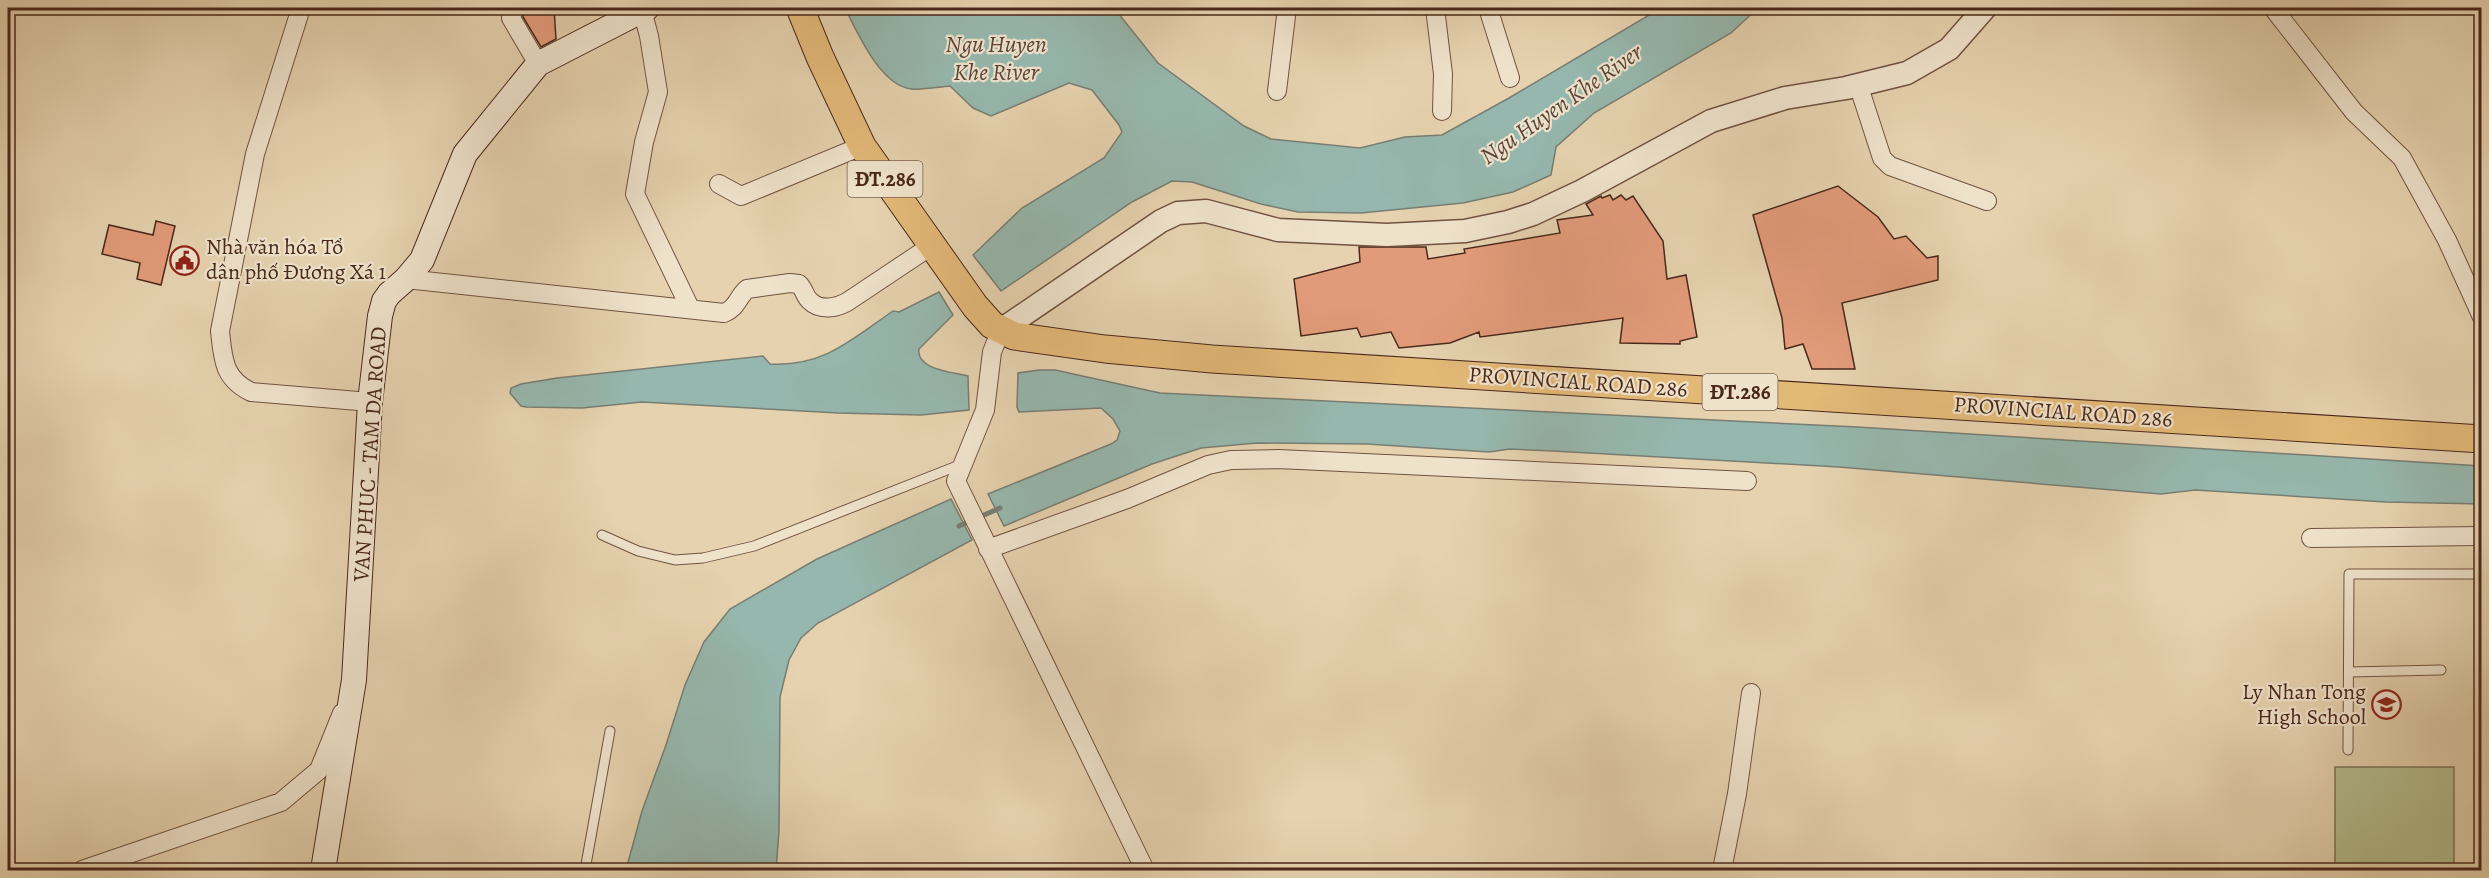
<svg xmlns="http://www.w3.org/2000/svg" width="2489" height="878" viewBox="0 0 2489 878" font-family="Alegreya,serif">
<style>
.green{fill:#b4bc8c;stroke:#7f7254;stroke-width:1.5}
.water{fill:#96b7ad;stroke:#787e73;stroke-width:1.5}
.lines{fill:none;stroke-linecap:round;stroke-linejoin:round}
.stream{stroke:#787e73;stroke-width:5}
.building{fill:#e29b7a;stroke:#4a281b;stroke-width:1.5}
.service-casing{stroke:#715240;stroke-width:11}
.minor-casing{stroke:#715240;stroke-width:20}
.tertiary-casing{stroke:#715240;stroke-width:25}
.secondary-casing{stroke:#4a281b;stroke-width:26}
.primary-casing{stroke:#4a281b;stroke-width:29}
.service{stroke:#efe2cb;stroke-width:9}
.minor{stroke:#efe2cb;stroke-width:18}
.tertiary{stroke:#efe2cb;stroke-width:22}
.secondary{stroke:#efe2cb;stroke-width:24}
.primary{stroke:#e3b978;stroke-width:27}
.labels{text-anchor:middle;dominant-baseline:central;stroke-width:4.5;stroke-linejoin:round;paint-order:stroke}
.shield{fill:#efe2cb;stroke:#7c6050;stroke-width:1.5}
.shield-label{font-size:21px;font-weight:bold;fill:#4a281b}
.poi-label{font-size:22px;fill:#4a281b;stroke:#efe2cb;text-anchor:start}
.street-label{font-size:22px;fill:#4a281b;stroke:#efe2cb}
.water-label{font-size:24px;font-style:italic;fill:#594538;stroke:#efe2cb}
</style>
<rect width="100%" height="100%" fill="#e6d2af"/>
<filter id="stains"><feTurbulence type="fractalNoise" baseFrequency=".00333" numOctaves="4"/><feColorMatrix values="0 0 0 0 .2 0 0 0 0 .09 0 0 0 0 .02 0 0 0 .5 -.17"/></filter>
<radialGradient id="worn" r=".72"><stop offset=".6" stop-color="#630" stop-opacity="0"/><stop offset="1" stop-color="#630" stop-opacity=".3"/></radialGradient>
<path class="green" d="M2335 767H2454V870H2335Z"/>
<path class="water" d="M845 8H1114L1158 63 1244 126 1271 139 1360 148 1405 137 1442 135 1509 98 1661 8H1758L1731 33 1594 113 1556 147 1551 175 1513 192 1463 203 1361 213 1298 212 1261 204 1192 182 1172 181 1132 202 1001 291 973 255 1022 208 1104 158 1122 132 1119 125 1092 90 1069 83 991 116 973 108 950 86C938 87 924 90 912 89 881 87 857 32 845 8Z
M939 292 953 315 919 349C916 370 953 372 968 376L969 410 921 415 838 413 642 402 582 408 526 407 521 406 510 393 511 388 521 384 557 378 763 356 770 364C824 367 852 339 893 311L899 312Z
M1039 370H1055L1160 393 1857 427 2481 466V504L2386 502 2195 490 2161 494 1839 467 1553 451 1510 449 1489 452 1367 444 1257 443 1201 448 1152 464 1004 526 988 494 1111 444 1117 440 1120 431 1113 419 1101 408 1019 412 1017 407 1018 373Z
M951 499 972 540 818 623 801 638 789 660 780 697 779 831 776 870H626L642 811 666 745 685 685 704 642 730 609 817 559Z"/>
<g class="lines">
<path class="stream" d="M959 526 1000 508"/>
</g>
<path class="building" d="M525 8H554L556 39 541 47 523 17Z
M1838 186 1878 217 1894 239 1906 236 1927 258 1938 256V280L1842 303 1855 369H1812L1803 344 1785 349 1782 318 1753 215Z
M1610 195 1613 200 1621 195 1626 200 1633 196 1663 241 1667 279 1686 275 1697 337 1680 341V344L1620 343 1623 318 1480 337 1479 332 1450 343 1399 348 1391 332 1361 337 1357 328 1301 336 1294 279 1360 262 1359 247H1426L1428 259 1465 253 1464 249 1560 233 1557 220 1593 215 1586 204 1601 196 1602 198Z
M156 221 175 226 161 285 137 279 140 263 102 254 109 225 153 235Z"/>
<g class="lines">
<defs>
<path id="service" d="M602 535 638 551 675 560 703 558 754 546 962 464
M2349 672 2441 670
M2348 750 2349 574H2482
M585 870 610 731"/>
<path id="minor" d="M301 8 255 154 220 331C223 359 223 378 251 392L370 402
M514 8 511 18 538 64
M1435 8 1443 74 1442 111
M1488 8 1510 78
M2273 8 2354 112 2402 158 2447 240 2482 317
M642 10 649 36 658 92 644 142 635 194 690 308
M1858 84 1882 158 1890 166 1987 201
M1277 91 1287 8
M719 184 741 196 862 146
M406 279 724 313C737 308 737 298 747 289L790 283 799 284C804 289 805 297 810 301 820 311 836 308 847 302L931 246
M1001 330 992 352 985 410 956 481 1145 870
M2311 538 2482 536
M988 549 1127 499 1208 465 1231 460 1278 459 1747 481
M82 870 281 802 319 770 342 713
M1722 870 1737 794 1751 693"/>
<path id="tertiary" d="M1001 330 1161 221 1178 213 1206 211 1278 230 1387 235 1465 231 1508 222 1533 214 1582 191 1711 121 1785 98 1846 88 1907 73 1949 49 1985 8"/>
<path id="secondary" d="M323 870 354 680 370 402 380 316 384 301 389 294 406 279 422 260 465 154 538 64 647 8"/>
<path id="primary" d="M800 8 820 57 862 146 975 306 992 325 1014 336 1105 349 1212 359 2482 439"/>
</defs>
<use href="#service" class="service-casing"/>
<use href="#minor" class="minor-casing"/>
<use href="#tertiary" class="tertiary-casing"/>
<use href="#secondary" class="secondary-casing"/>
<use href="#primary" class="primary-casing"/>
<use href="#service" class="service"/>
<use href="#minor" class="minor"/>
<use href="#tertiary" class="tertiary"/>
<use href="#secondary" class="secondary"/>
<use href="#primary" class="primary"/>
</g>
<defs>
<symbol id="civic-ring" viewBox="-11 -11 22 22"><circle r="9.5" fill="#efe2cb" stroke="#8f2418" stroke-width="1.5"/><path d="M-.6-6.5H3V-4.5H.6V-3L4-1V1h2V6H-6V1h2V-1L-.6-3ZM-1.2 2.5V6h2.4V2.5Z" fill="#8f2418"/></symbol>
<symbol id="school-ring" viewBox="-11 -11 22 22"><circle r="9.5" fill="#efe2cb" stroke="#8f2418" stroke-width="1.5"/><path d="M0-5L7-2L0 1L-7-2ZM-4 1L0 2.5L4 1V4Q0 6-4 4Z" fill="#8f2418"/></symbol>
</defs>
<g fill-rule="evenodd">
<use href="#civic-ring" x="168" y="244" width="33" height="33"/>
<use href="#school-ring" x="2370" y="688" width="33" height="33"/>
</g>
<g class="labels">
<g class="shield">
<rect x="847.5" y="161" width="75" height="36" rx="4.5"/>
<rect x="1702.5" y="374" width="75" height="36" rx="4.5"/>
</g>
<g class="shield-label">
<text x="885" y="179">ĐT.286</text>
<text x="1740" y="392">ĐT.286</text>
</g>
<g class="poi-label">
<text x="206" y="247">Nhà văn hóa Tổ<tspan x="206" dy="25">dân phố Đương Xá 1</tspan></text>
<text x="2366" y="692" text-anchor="end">Ly Nhan Tong<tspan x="2366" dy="25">High School</tspan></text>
</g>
<g class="street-label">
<text transform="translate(1578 382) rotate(4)">PROVINCIAL ROAD 286</text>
<text transform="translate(2063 412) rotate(4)">PROVINCIAL ROAD 286</text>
<text transform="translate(370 454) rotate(-86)">VAN PHUC - TAM DA ROAD</text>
</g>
<g class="water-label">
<text x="996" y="44">Ngu Huyen<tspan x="996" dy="28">Khe River</tspan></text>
<text transform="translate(1561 104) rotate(-35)">Ngu Huyen Khe River</text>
</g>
</g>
<rect width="2489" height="878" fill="none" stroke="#e6d2af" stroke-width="30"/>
<rect x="9" y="9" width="2471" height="860" fill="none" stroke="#4a281b" stroke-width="3"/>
<rect x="15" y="15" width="2459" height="848" fill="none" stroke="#4a281b" stroke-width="1.5"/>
<rect width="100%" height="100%" filter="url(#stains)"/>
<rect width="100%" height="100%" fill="url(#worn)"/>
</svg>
